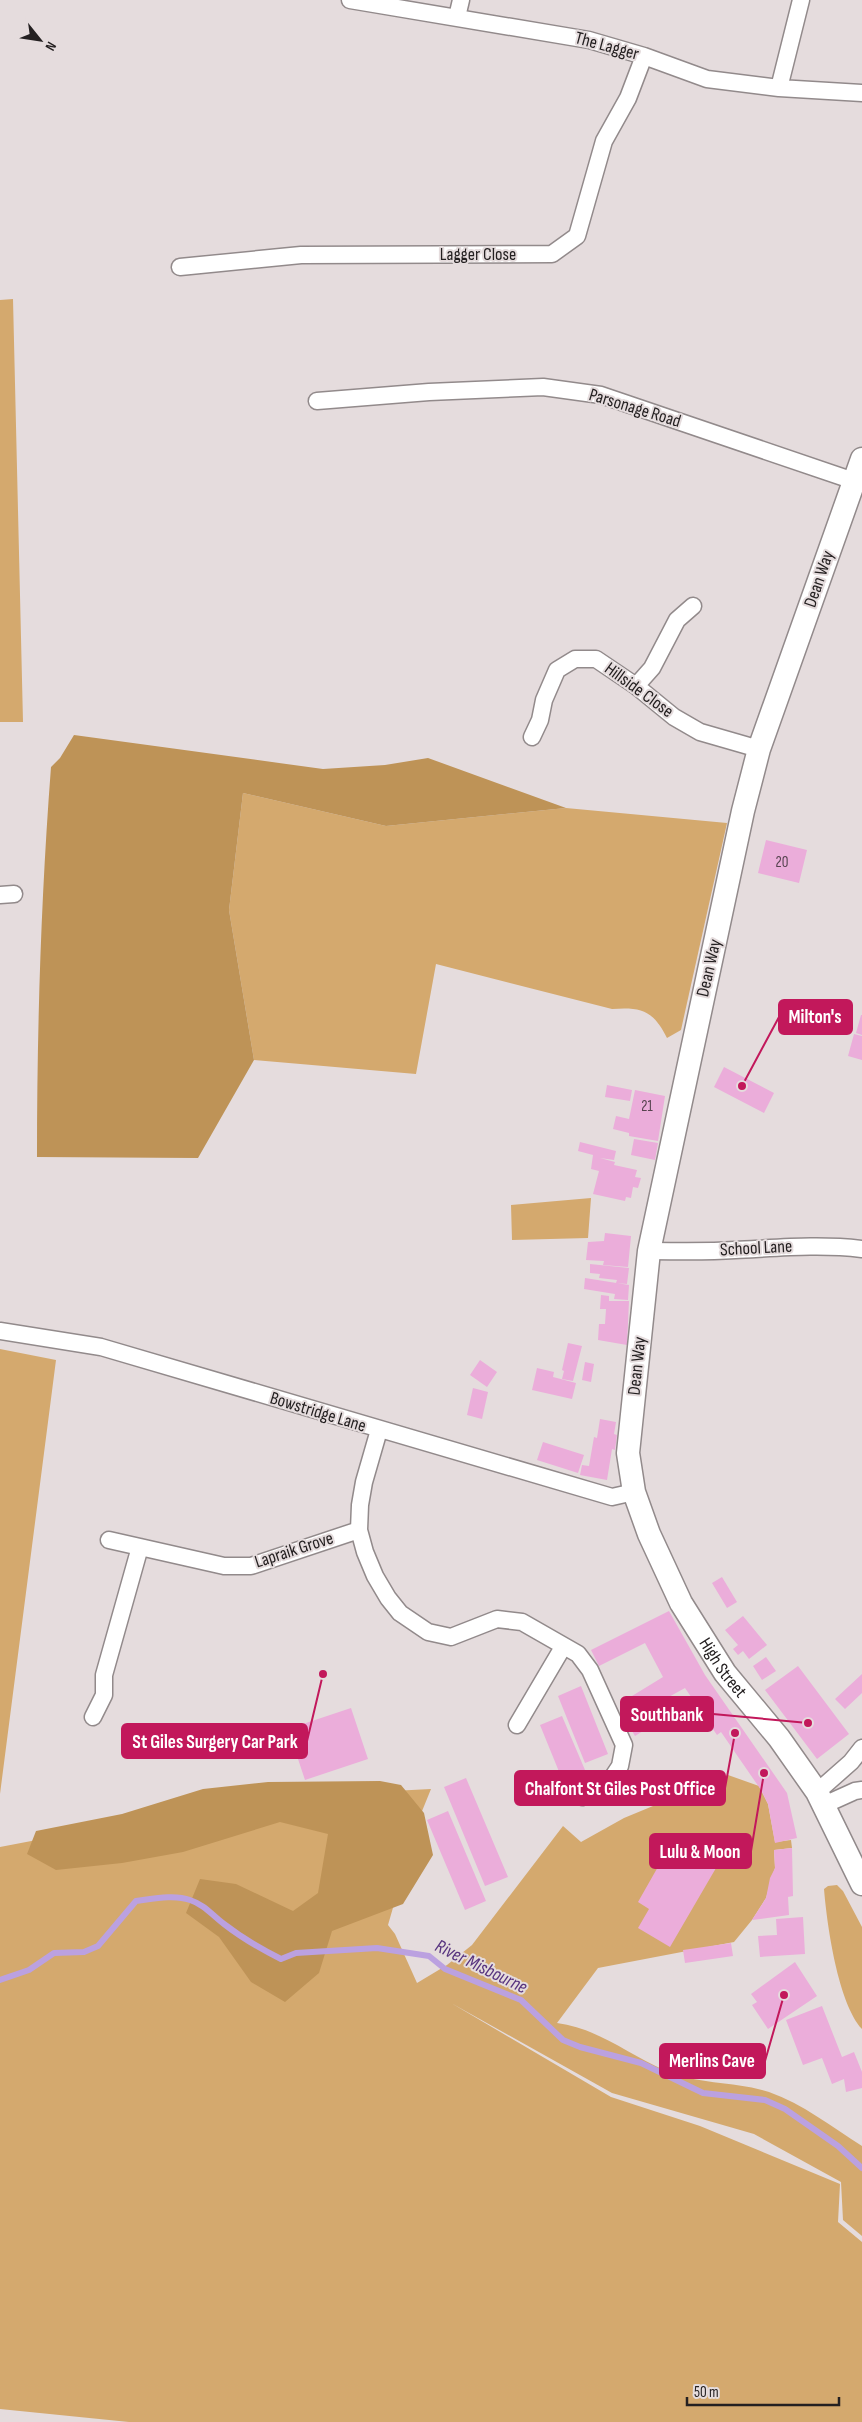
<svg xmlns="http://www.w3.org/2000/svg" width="862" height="2422" viewBox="0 0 862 2422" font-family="'Sofia Sans Condensed',sans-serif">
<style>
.green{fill:#d4a96e}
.forest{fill:#be9357}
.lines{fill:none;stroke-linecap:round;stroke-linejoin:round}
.stream{stroke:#bba1e0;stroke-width:6}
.building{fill:#ebadda}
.street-casing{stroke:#928a8b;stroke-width:19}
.secondary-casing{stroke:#928a8b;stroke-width:25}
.street{stroke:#fff;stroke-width:16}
.secondary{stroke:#fff;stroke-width:22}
.labels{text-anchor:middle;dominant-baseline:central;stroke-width:4;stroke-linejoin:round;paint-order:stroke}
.number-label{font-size:15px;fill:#56434f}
.street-label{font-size:18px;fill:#242021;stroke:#e5dcdd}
.water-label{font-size:19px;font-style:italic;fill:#58347f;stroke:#e5dcdd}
.leader{fill:none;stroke:#c2185b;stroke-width:2}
.callout-dot{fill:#c2185b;stroke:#e5dcdd;stroke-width:2}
.callout{fill:#c2185b;stroke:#c2185b;stroke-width:2}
.callout-label{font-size:19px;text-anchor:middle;font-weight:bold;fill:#fff}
</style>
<rect width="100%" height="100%" fill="#e5dcdd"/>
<path class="green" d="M13 299 23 722H0V300Z
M243 793 386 826 566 808 727 823 681 1030 667 1038C653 1010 641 1007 612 1009L436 964 416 1074 254 1060 229 910Z
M591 1198 588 1238 512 1240 511 1205Z
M0 1349 56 1360 0 1794Z
M728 1775 759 1786 768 1804 775 1842 791 1840 792 1848 774 1850 775 1868 766 1898 752 1920 734 1942 598 1968 557 2023C597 2028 628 2054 664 2070 697 2085 736 2081 769 2092 803 2104 832 2127 862 2146V2236L843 2220 841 2182 754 2134 612 2093 451 2003 611 2097 700 2126 840 2184 838 2222 862 2242V2422H129L0 2409V1847L256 1798 431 1789 418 1821 388 1925 395 1934 417 1983 447 1965 472 1945 563 1826 581 1842 624 1818Z
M837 1885 843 1891 862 1927V2029C838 2003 827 1925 824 1889L828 1886Z"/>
<path class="forest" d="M74 735 323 769 385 765 428 758 566 808 386 826 243 793 229 910 254 1060 198 1158 37 1157C37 1026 41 898 51 767L60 758Z
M380 1781 401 1785 424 1813 433 1855 403 1904 332 1931 319 1973 285 2002 251 1982 219 1937 186 1913 200 1879 236 1884 293 1911 318 1893 328 1834 280 1822 183 1852 122 1863 56 1870 27 1854 36 1831 122 1814 203 1789 268 1782Z"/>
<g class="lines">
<path class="stream" d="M0 1980 29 1970 54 1953 84 1952 98 1946 136 1901C152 1899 174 1894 190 1900 205 1905 212 1915 224 1924 242 1938 261 1949 281 1959L296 1953 377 1948 429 1956 445 1969 521 2000 563 2040 580 2047 641 2063 703 2093 765 2100 785 2109 838 2146 862 2168"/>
</g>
<path class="building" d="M766 840 807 850 799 883 758 873Z
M861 1015H862V1035L856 1033Z
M854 1034 862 1036V1060L848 1056Z
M724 1067 774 1093 764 1113 714 1087Z
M607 1085 632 1090 630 1101 605 1097Z
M635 1090 665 1096 658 1141 629 1136V1133L613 1129 616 1116 629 1119Z
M634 1139 658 1143 655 1160 631 1155Z
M580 1142 616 1151 614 1160 600 1158 615 1162 614 1165 637 1170 635 1177 641 1178 638 1188 633 1187 631 1198 626 1197 625 1201 593 1194 599 1171 591 1169 593 1155 578 1151Z
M605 1233 631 1236 628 1267 603 1265 604 1261 586 1260 588 1242 604 1241Z
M590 1264 629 1268 627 1284 616 1283 617 1280 599 1278 600 1274 590 1273Z
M585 1278 629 1285 628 1300 614 1299 615 1294 584 1289Z
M601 1295 609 1296V1301H629L627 1345 598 1340 599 1324H605L606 1309H600Z
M568 1343 582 1346 573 1381 562 1379 564 1371 562 1370Z
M480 1360 497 1372 487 1387 470 1375Z
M585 1362 594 1364 591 1382 582 1380Z
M537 1368 554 1372 553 1377 576 1383 572 1399 532 1390Z
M473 1388 488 1392 482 1419 467 1415Z
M600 1419 616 1422 614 1434 617 1435 615 1450 612 1449 607 1480 580 1475 582 1465 589 1466 594 1437 597 1438Z
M543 1442 584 1455 578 1473 537 1460Z
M722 1577 737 1602 727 1608 712 1583Z
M669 1611 705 1675 787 1793 797 1838 775 1843 768 1804 761 1790 721 1732 717 1735 685 1688 665 1699 673 1712 635 1736 621 1712 636 1703 632 1696 663 1677 645 1643 599 1666 591 1650Z
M743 1616 767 1645 749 1659 743 1651 738 1655 733 1649 738 1645 725 1630Z
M766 1657 776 1671 762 1680 753 1666Z
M798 1666 849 1734 817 1759 765 1690Z
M862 1674V1693L845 1709 835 1699Z
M581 1686 608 1754 585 1763 558 1696Z
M351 1708 368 1759 305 1780 288 1729Z
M562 1716 585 1770 562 1779 540 1725Z
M466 1778 508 1877 485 1886 444 1787Z
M448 1811 486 1901 465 1910 427 1820Z
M692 1838 709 1848 702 1860 716 1868 670 1947 638 1928 649 1909 638 1902 663 1858 660 1856 663 1850 667 1852 673 1842 685 1849Z
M792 1848 793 1896 788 1897 789 1915 752 1920 766 1898 770 1878 775 1868 774 1850Z
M803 1917 805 1954 760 1957 758 1936 777 1935 776 1919Z
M731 1943 733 1956 685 1963 683 1950Z
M795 1962 817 1996 768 2029 752 2005 757 2002 751 1994Z
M822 2006 842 2057 854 2052 862 2072V2088L846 2092 844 2079 832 2084 822 2058 803 2065 786 2020Z"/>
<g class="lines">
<defs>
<path id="street" d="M350 0 589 40 644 56 707 79 779 88 862 93
M457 17 461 0
M779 88 801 0
M180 267 301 255 552 254 577 236 604 141 628 98 644 56
M317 401 429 392 543 387 601 395 854 481
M636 686 652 668 677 620 693 606
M532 737 540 720 544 700 557 670 575 659H596L636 686 674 717 700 732 759 749
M0 895 14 894
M649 1251C678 1251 706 1252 735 1250 778 1248 819 1244 862 1249
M0 1331 101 1347 612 1497 634 1492
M379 1430 364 1482 360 1505 359 1530 365 1552 375 1576 388 1598 400 1613 428 1632 451 1637 497 1619 522 1622 578 1654 590 1670 624 1745 620 1766 612 1778 600 1789 582 1797
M109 1540 224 1566H251L359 1530
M93 1717 104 1695V1675L140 1547
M517 1725 563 1647
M817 1792 851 1762 862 1748
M824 1805 855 1791 862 1790"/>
<g id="secondary">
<path id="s1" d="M862 459 759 749 743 811 649 1251 628 1453 634 1492 649 1534 681 1603 725 1673 779 1738 817 1792 862 1884"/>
</g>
</defs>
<use href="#street" class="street-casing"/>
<use href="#secondary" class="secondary-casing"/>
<use href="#street" class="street"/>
<use href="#secondary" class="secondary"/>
</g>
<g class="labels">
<g class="number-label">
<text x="782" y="862">20</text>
<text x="647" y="1106">21</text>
</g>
<g class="street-label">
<text transform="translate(607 46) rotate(15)">The Lagger</text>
<text x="478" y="254">Lagger Close</text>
<text transform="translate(635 408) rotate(17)">Parsonage Road</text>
<text transform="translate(819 579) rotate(-71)">Dean Way</text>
<text transform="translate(639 690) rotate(36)">Hillside Close</text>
<text transform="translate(709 968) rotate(-77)">Dean Way</text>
<text transform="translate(756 1248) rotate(-3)">School Lane</text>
<text transform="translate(637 1366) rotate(-84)">Dean Way</text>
<text transform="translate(318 1412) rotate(17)">Bowstridge Lane</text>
<text transform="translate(294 1550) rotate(-18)">Lapraik Grove</text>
<text stroke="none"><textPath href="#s1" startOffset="1262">High Street</textPath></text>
</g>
<g class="water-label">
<text transform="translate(481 1967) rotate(26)">River Misbourne</text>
</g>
</g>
<path class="leader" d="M742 1086L779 1017M808 1723L713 1714M323 1674L307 1741M735 1733L725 1788M764 1773L751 1851M784 1995L765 2061"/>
<g class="callout-dot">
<circle cx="742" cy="1086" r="5"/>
<circle cx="808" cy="1723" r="5"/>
<circle cx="323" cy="1674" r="5"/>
<circle cx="735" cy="1733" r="5"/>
<circle cx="764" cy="1773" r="5"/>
<circle cx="784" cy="1995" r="5"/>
</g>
<g class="callout">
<rect x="779" y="1000" width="73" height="34" rx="5"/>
<rect x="621" y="1697" width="92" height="34" rx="5"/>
<rect x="122" y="1724" width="185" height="34" rx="5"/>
<rect x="515" y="1771" width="210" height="34" rx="5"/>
<rect x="650" y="1834" width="101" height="34" rx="5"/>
<rect x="660" y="2044" width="105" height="34" rx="5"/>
</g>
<g class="callout-label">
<text x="815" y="1023">Milton's</text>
<text x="667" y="1721">Southbank</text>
<text x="215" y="1748">St Giles Surgery Car Park</text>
<text x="620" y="1795">Chalfont St Giles Post Office</text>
<text x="700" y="1858">Lulu &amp; Moon</text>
<text x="712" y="2067">Merlins Cave</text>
</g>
<g transform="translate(40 40) rotate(120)" stroke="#e5dcdd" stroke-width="4" paint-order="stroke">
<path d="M0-4L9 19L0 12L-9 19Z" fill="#242021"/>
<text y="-8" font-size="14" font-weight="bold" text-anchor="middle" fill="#242021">N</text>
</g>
<path d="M687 2397v8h152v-8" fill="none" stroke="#242021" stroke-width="2.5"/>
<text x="694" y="2397" font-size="15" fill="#242021" stroke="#e5dcdd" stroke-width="4" paint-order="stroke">50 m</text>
</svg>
